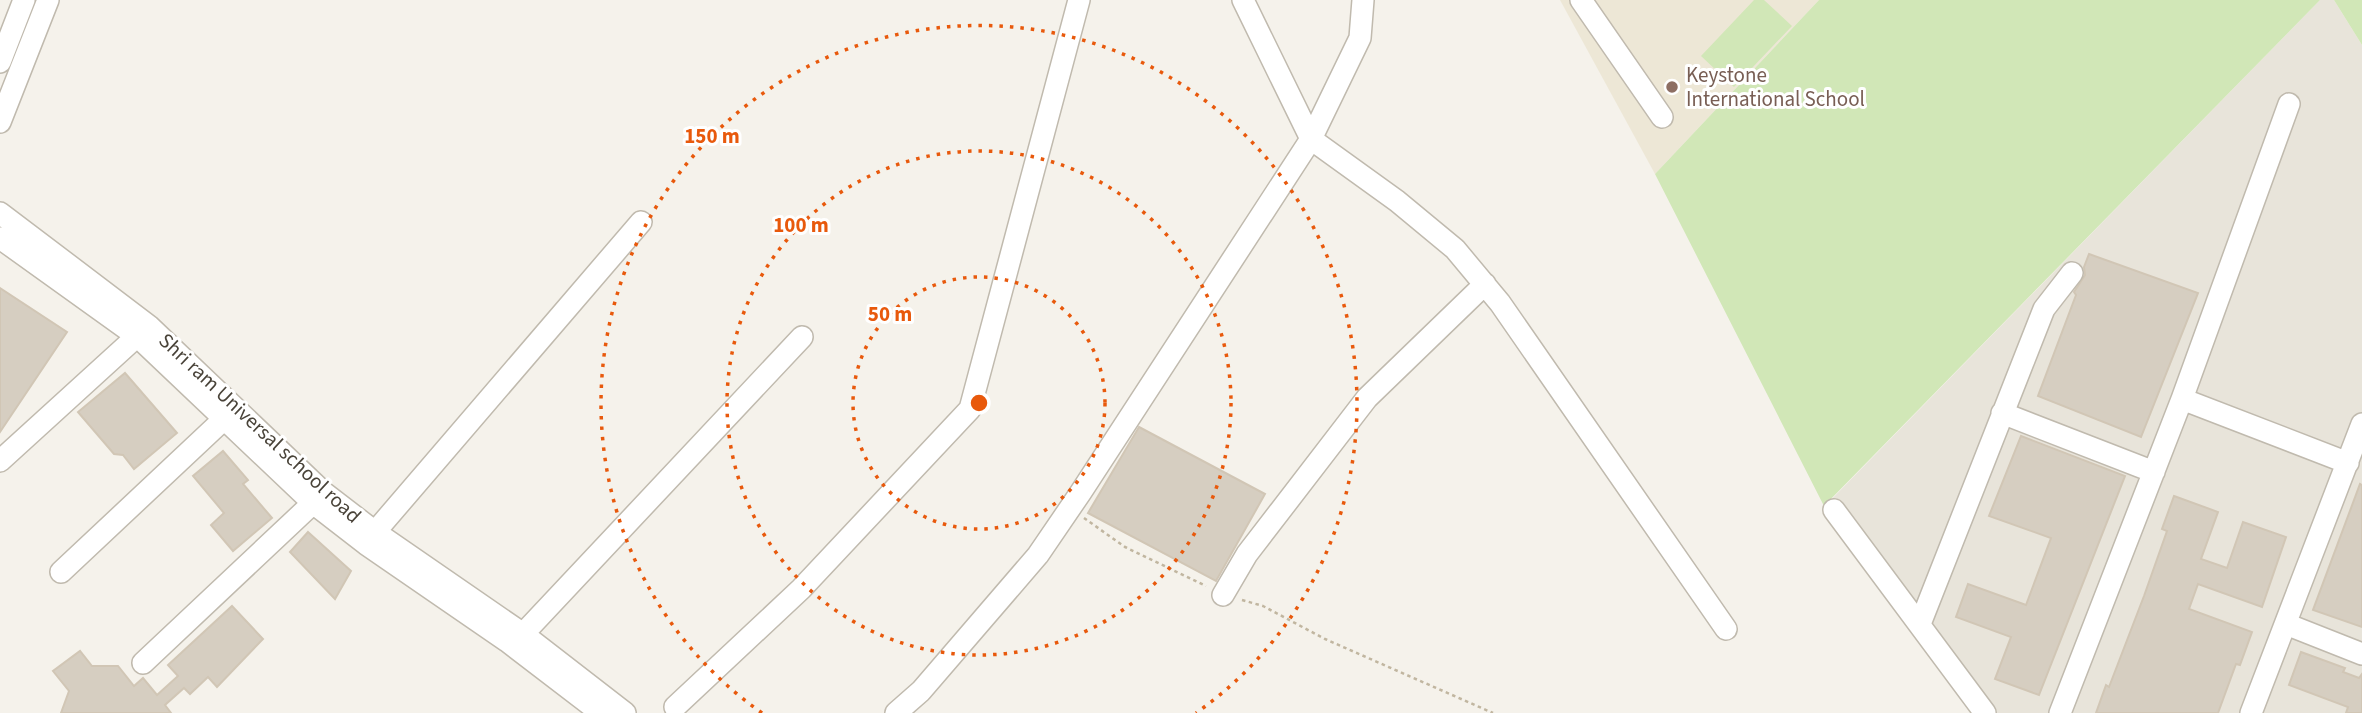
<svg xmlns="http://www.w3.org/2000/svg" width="2362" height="713" viewBox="0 0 2362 713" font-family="'Source Sans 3',sans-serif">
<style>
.residential{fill:#e8e4da}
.education{fill:#ede7d6}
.green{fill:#d1e7b7}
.building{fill:#d6cec1;stroke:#d1c6b5;stroke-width:2}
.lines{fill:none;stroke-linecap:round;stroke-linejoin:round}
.minor-casing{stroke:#c0baae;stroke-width:24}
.path{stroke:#c1b6a0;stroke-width:2.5;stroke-dasharray:3.5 3.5;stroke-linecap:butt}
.minor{stroke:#fff;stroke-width:21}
.ring{fill:none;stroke:#e8590c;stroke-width:3.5;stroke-dasharray:3.5 7}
.education-dot{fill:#8d6e63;stroke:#fff;stroke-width:2.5}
.labels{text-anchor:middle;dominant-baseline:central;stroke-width:6;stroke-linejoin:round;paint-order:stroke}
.education-label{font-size:21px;fill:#785e54;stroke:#fff;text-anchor:start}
.street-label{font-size:21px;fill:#494339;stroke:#fff}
.centre{fill:#e8590c;stroke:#fff;stroke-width:3.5}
.ring-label{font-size:21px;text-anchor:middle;font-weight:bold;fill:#e8590c;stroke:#fff;stroke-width:6;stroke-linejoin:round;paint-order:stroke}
</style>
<rect width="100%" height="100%" fill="#f5f2eb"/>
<path class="residential" d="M2320 0H2334L2362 45V713H1974L1824 507Z"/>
<path class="education" d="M1560 0H1819L1655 174Z"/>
<path class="green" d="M1754 0H1764L1792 26 1734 87 1701 56Z
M1819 0H2320L1824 506 1655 174Z
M2334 0H2362V45Z"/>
<path class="building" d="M2089 254 2198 293 2141 437 2038 396 2076 295 2074 292 2085 275 2084 267Z
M0 288 67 332 0 432Z
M125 373 177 433 134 469 123 455 114 454 78 412Z
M1139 427 1265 494 1216 581 1088 513Z
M2021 436 2125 476 2039 695 1995 679 2011 637 1956 617 1968 584 2026 605 2051 538 1989 516Z
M223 451 248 480 243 484 272 518 233 551 211 525 224 513 193 476Z
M2360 484 2362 485V627L2313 610Z
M2174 496 2218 512 2201 559 2227 568 2243 522 2286 537 2262 607 2198 584 2189 609 2252 632 2240 665 2236 664 2218 713H2096L2106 685 2109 687 2144 596 2167 531 2162 529Z
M308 532 351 571 335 599 290 552Z
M232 606 263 639 217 687 208 677 190 694 184 688 165 705 171 713H61L69 691 53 671 80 651 92 666H118L134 686 143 678 157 695 178 676 168 665Z
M2301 652 2345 668 2343 672 2359 678 2362 674V713H2346L2348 707 2289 685Z"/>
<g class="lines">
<defs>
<path id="minor" d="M1243 0 1311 139 1397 201 1455 249 1500 303 1726 629
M1581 0 1662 117
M0 62 24 0
M0 122 48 0
M0 213 149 326 323 492 375 532 523 634 625 713
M0 238 138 337 313 503 366 544 507 641 601 713
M2182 399 2348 463
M2002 413 2154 472
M0 461 146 328
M1834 510 1985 713
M375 532 641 222
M61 572 224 419
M1223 595 1247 554 1367 398 1485 284
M1920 624 2044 309 2072 273
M2286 624 2362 654
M523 634 802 337
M143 663 313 503
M675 707 801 589 970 409 1079 0
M896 713 921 691 1038 555 1081 492 1311 139 1360 38 1363 0
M2060 713 2182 399 2289 104
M2251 713 2362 424"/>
</defs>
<use href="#minor" class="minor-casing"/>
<path class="path" d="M1084 518 1125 547 1206 586
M1242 600 1263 606 1325 639 1493 713"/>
<use href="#minor" class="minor"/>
</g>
<g class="ring">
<circle cx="979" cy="403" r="126"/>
<circle cx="979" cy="403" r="252"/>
<path d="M762 713A378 378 0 1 1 1196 713"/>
</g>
<circle class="education-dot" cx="1672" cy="87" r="7"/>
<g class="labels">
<g class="education-label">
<text x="1686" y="75">Keystone<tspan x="1686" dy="24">International School</tspan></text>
</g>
<g class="street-label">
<text transform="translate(260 428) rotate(43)">Shri ram Universal school road</text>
</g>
</g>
<circle cx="979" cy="403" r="10" class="centre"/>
<g class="ring-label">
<text x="712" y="143">150 m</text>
<text x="801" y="232">100 m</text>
<text x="890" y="321">50 m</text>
</g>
</svg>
